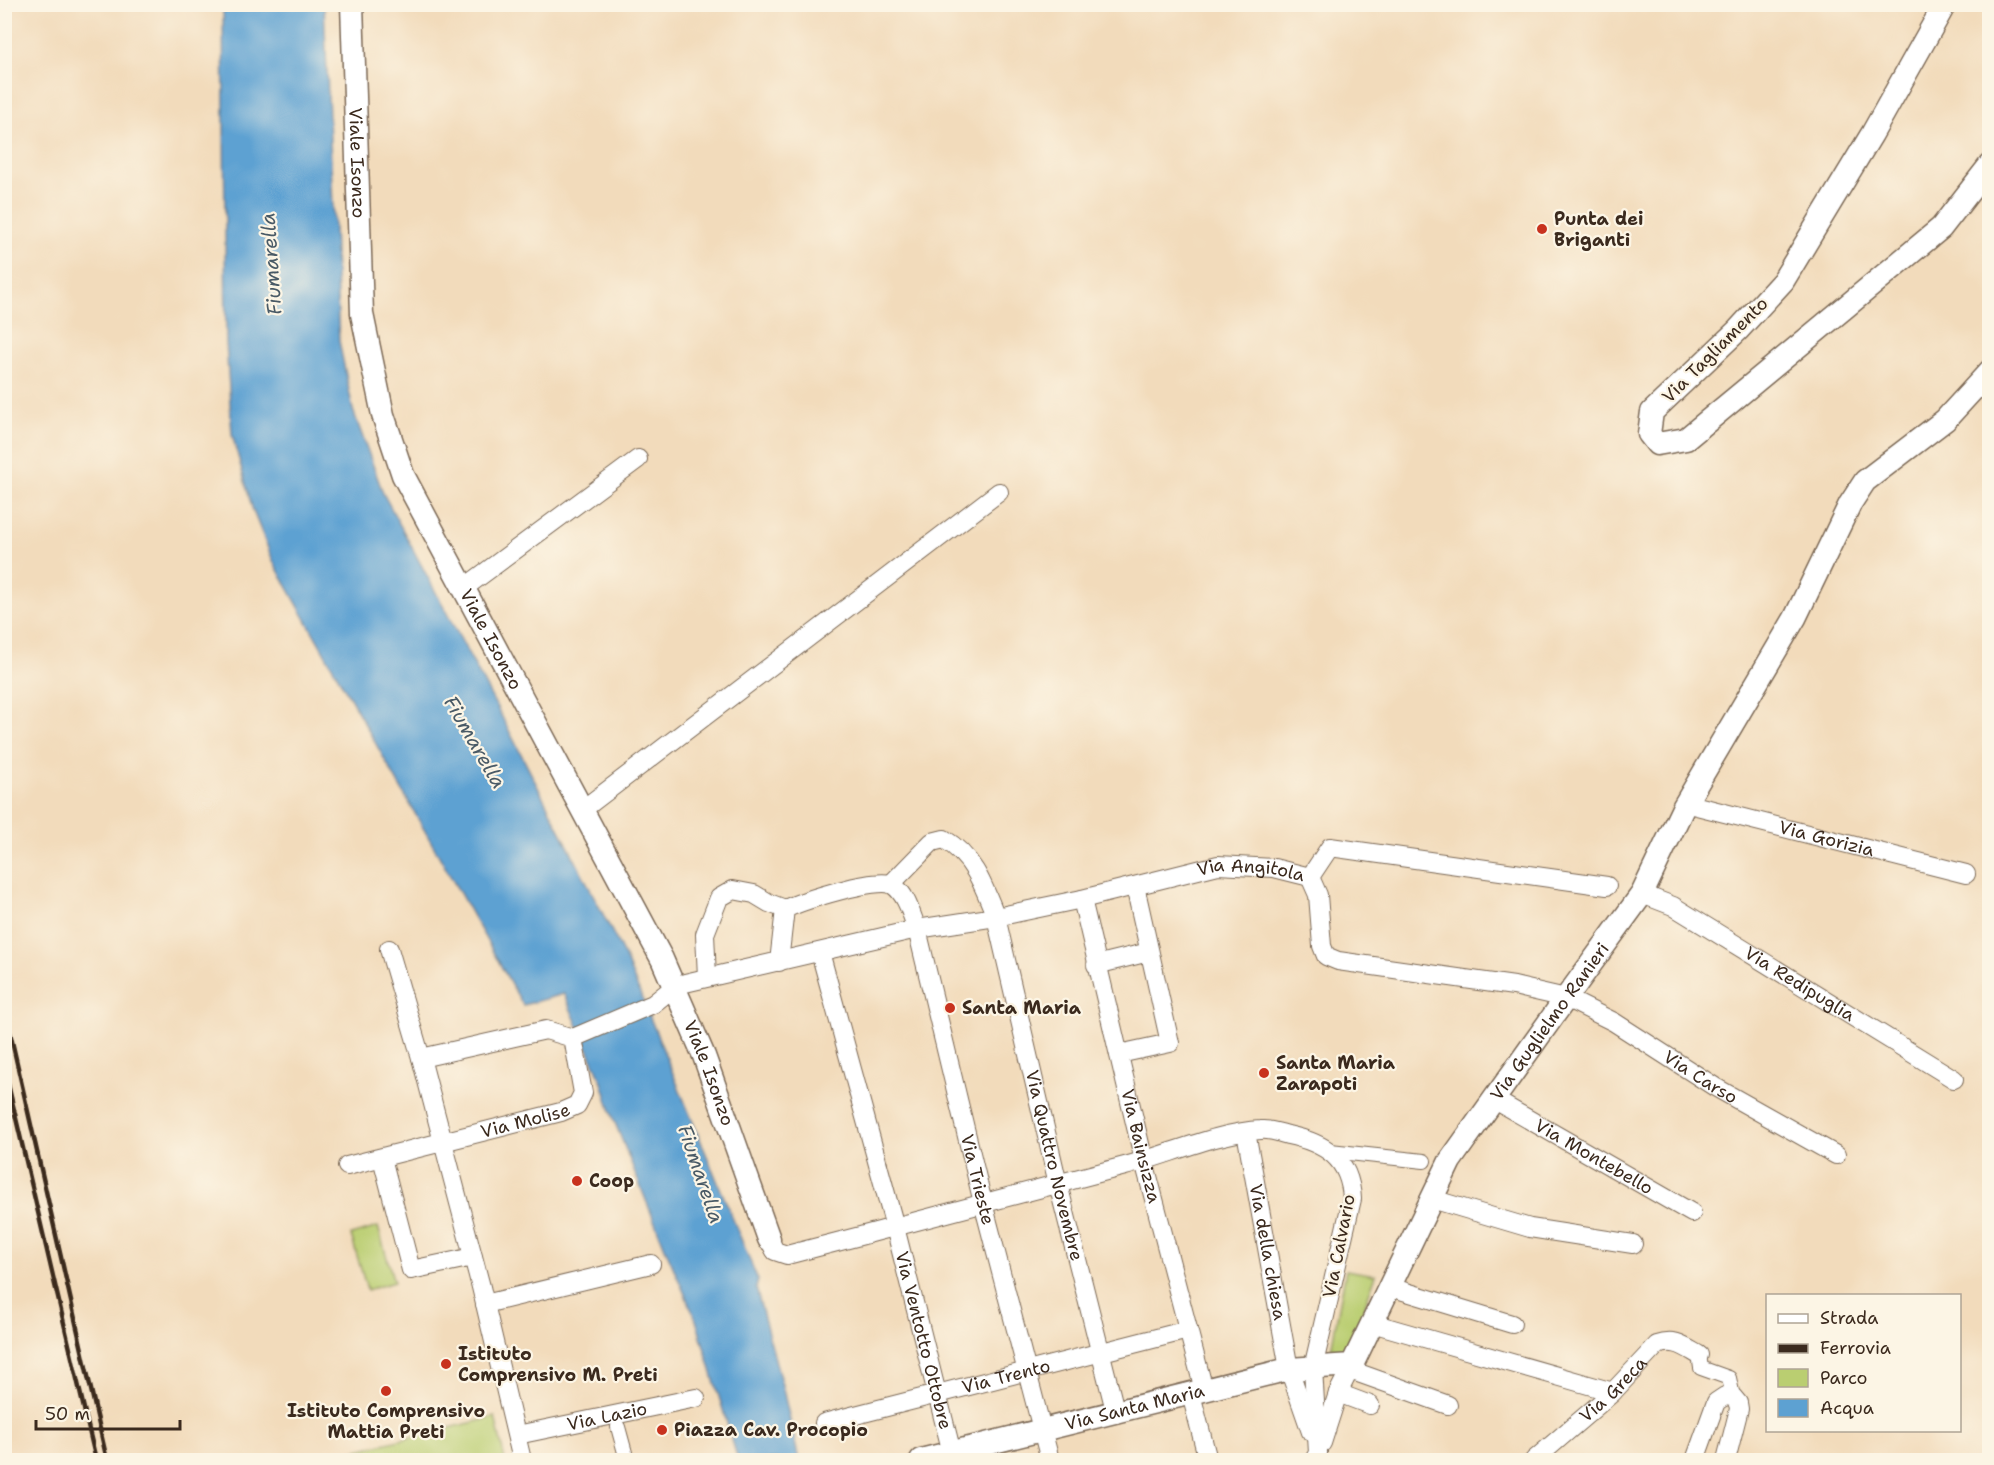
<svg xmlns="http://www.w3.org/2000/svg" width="1994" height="1465" viewBox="0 0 1994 1465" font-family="'Shantell Sans',sans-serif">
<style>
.green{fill:#bace71;stroke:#7a7c48;stroke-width:1.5}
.water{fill:#5da1d2;stroke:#4c6678;stroke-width:1.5}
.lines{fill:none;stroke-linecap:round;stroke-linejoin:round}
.pedestrian-casing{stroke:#7b6855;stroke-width:16}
.minor-casing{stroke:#7b6855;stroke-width:20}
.tertiary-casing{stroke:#7b6855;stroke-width:25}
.pedestrian{stroke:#fff;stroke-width:14}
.minor{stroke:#fff;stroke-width:18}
.tertiary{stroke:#fff;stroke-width:22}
.rail{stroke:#3b2a1e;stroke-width:4.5}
.poi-dot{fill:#c8321e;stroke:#fcf5e5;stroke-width:2}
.labels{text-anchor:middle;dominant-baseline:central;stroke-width:4.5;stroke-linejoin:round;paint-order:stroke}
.street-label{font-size:18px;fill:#3b2a1e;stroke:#fcf5e5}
.poi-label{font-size:18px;font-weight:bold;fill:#3b2a1e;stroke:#fcf5e5;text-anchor:start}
.water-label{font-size:20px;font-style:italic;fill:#495a66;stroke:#fcf5e5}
</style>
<rect width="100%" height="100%" fill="#fcf5e5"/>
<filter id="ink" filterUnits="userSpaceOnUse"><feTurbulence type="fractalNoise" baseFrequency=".0167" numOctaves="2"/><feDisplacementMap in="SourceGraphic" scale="12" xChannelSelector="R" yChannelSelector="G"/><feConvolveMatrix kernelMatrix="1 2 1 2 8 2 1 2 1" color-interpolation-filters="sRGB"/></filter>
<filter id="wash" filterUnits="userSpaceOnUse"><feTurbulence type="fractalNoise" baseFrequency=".008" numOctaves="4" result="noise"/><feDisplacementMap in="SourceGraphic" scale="24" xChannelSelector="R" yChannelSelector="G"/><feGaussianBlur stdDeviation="1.35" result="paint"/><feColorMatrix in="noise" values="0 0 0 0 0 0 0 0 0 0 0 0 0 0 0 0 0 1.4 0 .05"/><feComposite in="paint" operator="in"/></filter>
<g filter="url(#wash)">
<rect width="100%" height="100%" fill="#f2dbbb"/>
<path class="green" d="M378 1227 394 1282 367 1290 351 1235Z
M1346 1270 1376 1275 1344 1363 1329 1360Z
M495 1417 505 1460H343L341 1454Z"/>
<path class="water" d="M223 5H324L339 341 353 410 383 493 501 715 625 957 758 1280 756 1288 783 1389 799 1460H738L696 1320 665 1248 612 1115 601 1079 564 994 523 1005 274 563 253 511 232 434 226 342Z"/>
</g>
<g filter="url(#ink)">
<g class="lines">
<defs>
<path id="pedestrian" d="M1330 1151 1424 1161
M1699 1355 1701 1368 1729 1378 1733 1397
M618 1427 627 1460"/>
<g id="minor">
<path d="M464 588 638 459"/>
<path id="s1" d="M1685 803 1966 874"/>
<path d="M582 810 999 492"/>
<path id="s2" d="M1310 877 1318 895 1322 946 1326 956 1338 961 1514 986 1566 998 1614 1022 1715 1087 1836 1155"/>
<path id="s3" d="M891 884 932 842 944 839C974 857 984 887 996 917L1058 1184 1116 1414"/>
<path id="s4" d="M1642 894 1673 906 1954 1079"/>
<path id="s5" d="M1082 899 1144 1161 1204 1390"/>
<path d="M389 949 421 1058 481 1287 522 1460"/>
<path id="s6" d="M820 952 895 1227 952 1453"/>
<path id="s7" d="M779 962 785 909C802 901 878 876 893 885 907 895 911 914 917 929L983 1203 1050 1460"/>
<path d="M1096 965 1149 952"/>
<path d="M707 977 705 934 719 898 733 890 754 894 769 903 785 909"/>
<path d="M1119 1054 1170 1043 1135 886"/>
<path id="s8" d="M421 1058 546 1030 573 1038 653 1004 674 987 685 983 917 929 996 917 1082 899 1218 865 1274 868 1310 877 1330 847 1607 886"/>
<path id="s9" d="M1495 1100 1692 1213"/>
<path id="s10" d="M1246 1132 1289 1369 1311 1432"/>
<path d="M382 1158 411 1270 473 1257"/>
<path id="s11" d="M347 1166 561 1112 577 1105 583 1093 573 1038"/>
<path d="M1432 1199 1530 1228 1633 1244"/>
<path d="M769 1239 775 1251 787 1255C900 1226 1013 1195 1125 1166 1168 1155 1218 1132 1261 1130 1270 1129 1280 1133 1288 1135 1325 1143 1350 1158 1352 1199L1313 1368 1318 1453 1314 1460"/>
<path d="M1390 1287 1512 1324"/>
<path d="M485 1304 651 1264"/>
<path d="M1372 1323 1613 1392"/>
<path d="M1350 1370 1448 1405"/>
<path d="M1338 1393 1370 1405"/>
<path d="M1191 1394 1208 1460"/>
<path id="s12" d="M824 1423 1188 1330"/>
<path id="s13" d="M517 1435 696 1398"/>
<path d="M1322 1443 1338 1393 1352 1365"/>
<path id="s14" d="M1534 1460 1611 1394 1657 1345C1675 1339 1683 1346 1699 1355"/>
<path d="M1695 1460 1716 1402 1725 1396 1733 1397 1738 1403 1739 1409 1726 1460"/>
</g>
<g id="tertiary">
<path id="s15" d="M352 4 362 314 383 415 403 475 662 959 704 1056 769 1239"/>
<path d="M1945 4 1872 134 1783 281 1738 330 1652 412 1649 434 1657 444 1686 439 1941 228 1990 165"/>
<path id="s16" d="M921 1460 1289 1369 1352 1365 1450 1161 1566 998 1642 894 1684 806 1795 618 1850 504 1865 481 1945 420 1990 371"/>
</g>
</defs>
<use href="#pedestrian" class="pedestrian-casing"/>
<use href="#minor" class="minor-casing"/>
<use href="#tertiary" class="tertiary-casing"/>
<use href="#pedestrian" class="pedestrian"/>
<use href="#minor" class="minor"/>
<use href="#tertiary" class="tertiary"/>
<path class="rail" d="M4 1006 107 1460
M4 1067 96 1460"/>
</g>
</g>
<g class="poi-dot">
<circle cx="1542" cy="229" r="6"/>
<circle cx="950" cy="1008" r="6"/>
<circle cx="1264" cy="1073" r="6"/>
<circle cx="577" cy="1181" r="6"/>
<circle cx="446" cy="1364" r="6"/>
<circle cx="386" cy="1391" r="6"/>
<circle cx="662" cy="1430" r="6"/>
</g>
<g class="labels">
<g class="street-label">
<text stroke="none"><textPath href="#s15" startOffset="159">Viale Isonzo</textPath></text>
<text transform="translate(1715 350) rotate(-45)">Via Tagliamento</text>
<text stroke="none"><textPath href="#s15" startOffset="663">Viale Isonzo</textPath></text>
<text stroke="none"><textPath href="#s1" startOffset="146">Via Gorizia</textPath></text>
<text stroke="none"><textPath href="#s8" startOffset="861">Via Angitola</textPath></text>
<text stroke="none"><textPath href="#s4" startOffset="182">Via Redipuglia</textPath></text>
<text stroke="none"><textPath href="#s16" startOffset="840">Via Guglielmo Ranieri</textPath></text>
<text stroke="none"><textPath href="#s15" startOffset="1149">Viale Isonzo</textPath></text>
<text stroke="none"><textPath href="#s2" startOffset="482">Via Carso</textPath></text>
<text stroke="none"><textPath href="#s11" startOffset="184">Via Molise</textPath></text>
<text stroke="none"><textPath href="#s5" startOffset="254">Via Bainsizza</textPath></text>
<text stroke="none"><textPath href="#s9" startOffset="114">Via Montebello</textPath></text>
<text stroke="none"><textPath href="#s3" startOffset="422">Via Quattro Novembre</textPath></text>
<text stroke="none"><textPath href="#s7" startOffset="474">Via Trieste</textPath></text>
<text transform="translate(1339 1246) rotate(-79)">Via Calvario</text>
<text stroke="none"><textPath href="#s10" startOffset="122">Via della chiesa</textPath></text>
<text stroke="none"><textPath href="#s6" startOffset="402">Via Ventotto Ottobre</textPath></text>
<text stroke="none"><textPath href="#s12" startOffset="188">Via Trento</textPath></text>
<text stroke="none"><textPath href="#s14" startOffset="106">Via Greca</textPath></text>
<text stroke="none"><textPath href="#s16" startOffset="220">Via Santa Maria</textPath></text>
<text stroke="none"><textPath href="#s13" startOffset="92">Via Lazio</textPath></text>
</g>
<g class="poi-label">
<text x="1554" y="219">Punta dei<tspan x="1554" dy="21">Briganti</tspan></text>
<text x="962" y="1008">Santa Maria</text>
<text x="1276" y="1063">Santa Maria<tspan x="1276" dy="21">Zarapoti</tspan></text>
<text x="589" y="1181">Coop</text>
<text x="458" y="1354">Istituto<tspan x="458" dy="21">Comprensivo M. Preti</tspan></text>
<text x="386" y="1411" text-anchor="middle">Istituto Comprensivo<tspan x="386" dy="21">Mattia Preti</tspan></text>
<text x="674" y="1430">Piazza Cav. Procopio</text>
</g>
<g class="water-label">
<text transform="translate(271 264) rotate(-94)">Fiumarella</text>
<text transform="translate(475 742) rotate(60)">Fiumarella</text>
<text transform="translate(701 1174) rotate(71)">Fiumarella</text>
</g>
</g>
<rect width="1994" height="1465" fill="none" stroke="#fcf5e5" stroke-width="24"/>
<rect x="1766" y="1294" width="195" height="138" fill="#fcf5e5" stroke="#afa495" stroke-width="1.5"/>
<rect x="1778" y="1314" width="30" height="9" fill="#ffffff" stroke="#afa495" stroke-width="1.5"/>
<text x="1820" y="1324" font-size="18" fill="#3b2a1e">Strada</text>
<rect x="1778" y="1344" width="30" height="9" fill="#3b2a1e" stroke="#afa495" stroke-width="1.5"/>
<text x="1820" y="1354" font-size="18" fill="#3b2a1e">Ferrovia</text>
<rect x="1778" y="1369" width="30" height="18" fill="#bace71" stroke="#afa495" stroke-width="1.5"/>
<text x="1820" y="1384" font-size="18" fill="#3b2a1e">Parco</text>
<rect x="1778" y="1399" width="30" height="18" fill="#5da1d2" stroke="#afa495" stroke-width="1.5"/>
<text x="1820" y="1414" font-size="18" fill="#3b2a1e">Acqua</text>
<path d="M36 1420v9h144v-9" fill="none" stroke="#3b2a1e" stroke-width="3"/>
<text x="45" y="1420" font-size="18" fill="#3b2a1e" stroke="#fcf5e5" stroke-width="4.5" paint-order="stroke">50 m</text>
</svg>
